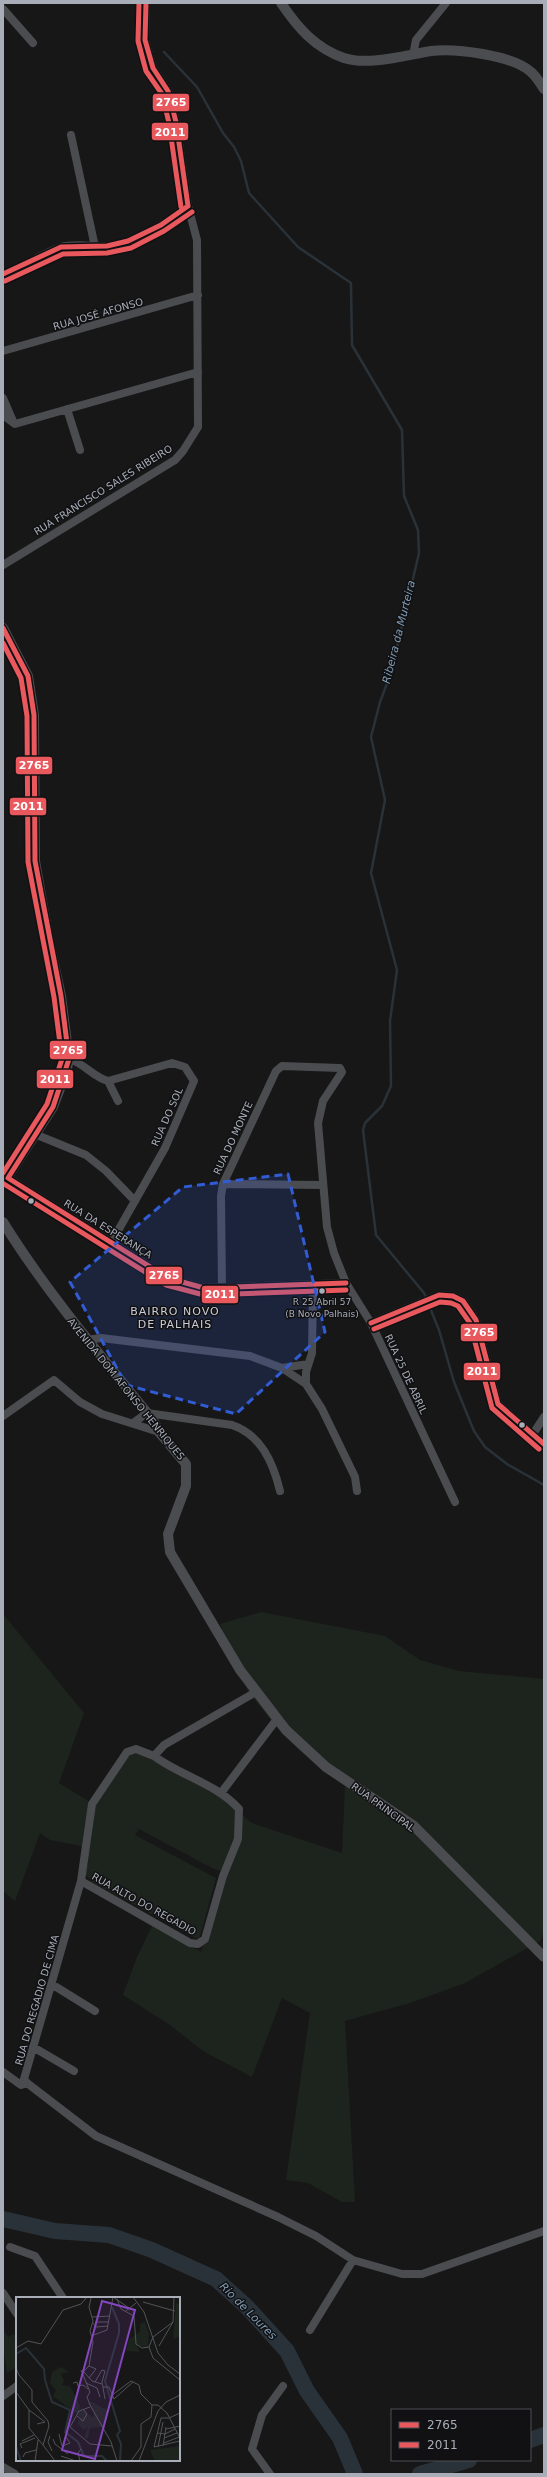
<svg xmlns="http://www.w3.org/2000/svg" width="547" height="2477" viewBox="0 0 547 2477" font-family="'DejaVu Sans',sans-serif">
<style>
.green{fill:#1d241e}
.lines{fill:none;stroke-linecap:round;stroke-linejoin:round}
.stream{stroke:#2a3239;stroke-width:2.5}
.river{stroke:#2a3239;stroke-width:16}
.minor{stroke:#4b4c50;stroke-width:8}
.tertiary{stroke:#4b4c50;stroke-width:10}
.bus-1-casing{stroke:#111113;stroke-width:8}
.bus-2-casing{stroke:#111113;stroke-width:8}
.bus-1{stroke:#e8585d;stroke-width:5}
.bus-2{stroke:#e8585d;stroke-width:5}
.marked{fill:#325cd3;fill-opacity:0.2;stroke:#325cd3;stroke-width:3;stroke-dasharray:8 5;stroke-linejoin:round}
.bus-dot{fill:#a8adb8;stroke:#111113;stroke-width:1.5}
.labels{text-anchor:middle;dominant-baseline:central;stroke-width:3;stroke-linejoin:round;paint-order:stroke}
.bus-label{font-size:9px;fill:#a8adb8;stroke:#111113}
.street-label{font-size:10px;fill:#a8adb8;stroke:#111113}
.water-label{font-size:11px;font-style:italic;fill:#7f9bb3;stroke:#111113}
.neighbourhood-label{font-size:11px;letter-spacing:1px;fill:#c9ccd4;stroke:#111113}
.inset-river{fill:none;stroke:#2a3239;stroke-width:2}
.inset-road{fill:none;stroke:#515357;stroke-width:1}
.view{fill:#8446be;fill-opacity:0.15;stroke:#8446be;stroke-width:2}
.inset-edge{fill:none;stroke:#a8adb8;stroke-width:2}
.line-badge{stroke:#111113;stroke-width:1.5}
.badge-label{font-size:11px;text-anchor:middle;font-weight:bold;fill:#fff}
</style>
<rect width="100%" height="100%" fill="#171717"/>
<path class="green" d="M261 1612 385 1636 420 1660 459 1671 544 1679V1931L540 1941 465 1983 410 2003 345 2021 355 2202H342L308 2183 286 2180 310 2013 282 1998 252 2077 203 2051 170 2025 123 1995 137 1957 153 1924 201 1952 227 1873 212 1868 139 1829 135 1835 216 1878 199 1940 92 1882 84 1873 81 1846 50 1840 40 1833 15 1901 3 1891V1614L84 1713 59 1783 90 1802 128 1754 141 1753 216 1794 252 1823 342 1853 345 1786 301 1752 282 1734 247 1690 220 1624Z
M4 2331 8 2337 14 2334 17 2339V2367L7 2373 3 2346Z"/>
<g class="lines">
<path class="stream" d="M164 52 197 87 223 133 234 147 241 161 249 193 298 247 351 283 352 345 402 430 404 496 418 530 419 553 391 673 380 702 371 737 385 800 371 873 397 970 390 1021 391 1086 382 1106 365 1123 363 1130 376 1235 424 1293 439 1330 454 1382 474 1431 485 1447 507 1464 544 1485"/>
<path class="river" d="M3 2219 55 2231 109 2235 152 2250 216 2279 247 2307 287 2351 307 2391 340 2438 355 2474
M530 2440 544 2435
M420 2474 469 2460"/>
<path class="minor" d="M3 9 33 43
M413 55 416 40 446 3
M71 135 95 247
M3 274C24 268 40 254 61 247 74 243 93 247 107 246 134 244 168 222 188 206
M3 351 198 295
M3 398 13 421
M67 409 80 450
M3 415 15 424 198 372
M3 565 175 460 183 451 198 427 197 240 188 206 176 122 168 91 153 68 145 40 146 3
M69 1059C84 1063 93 1077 108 1081L172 1063 185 1067 194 1081 165 1148 111 1243
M108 1081 118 1101
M37 1135 86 1155 106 1171 135 1201
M8 1178 168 1278 204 1288 346 1283
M223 1184 323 1185
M222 1288 221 1196 223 1184 276 1071 282 1066 340 1068 342 1072 323 1101 318 1123 327 1227 334 1253 346 1283 371 1323 455 1502
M371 1323 439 1295 453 1296 463 1301 476 1320 498 1404 544 1444
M87 1340 101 1338 250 1356 282 1368 306 1384 322 1409 355 1477 357 1491
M282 1368 308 1364
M306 1384V1372L312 1353 313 1284
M3 1416 54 1380 80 1402 102 1414 159 1432
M133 1423 147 1413 232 1425C261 1435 273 1462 280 1491
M533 1434 544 1417
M256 1692 164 1745 154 1756 136 1749 127 1752 92 1804 81 1881 24 2079 27 2083 96 2136 278 2217 316 2236 353 2260 402 2274H422L544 2231
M221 1793 277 1719
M81 1881 190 1943 198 1944 205 1939 223 1876 238 1839 239 1809C217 1784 181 1776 154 1756
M53 1985 95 2011
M33 2047 74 2071
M3 2072 21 2085 27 2083
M10 2247 35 2256 63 2298
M3 2293 17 2314
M310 2330 353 2260
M3 2396 17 2386
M3 2467 15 2474
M270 2474 252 2449 262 2415 283 2386"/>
<path class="tertiary" d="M281 3C298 28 315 48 344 58 368 66 406 55 431 51 455 48 512 55 531 72 536 76 540 83 544 89
M3 628 28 676 34 715 35 861 49 941 61 996 69 1059 66 1073 53 1107 3 1184
M3 1222C47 1293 101 1356 153 1420L159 1432 186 1464V1486L168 1534 170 1552 240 1670 286 1730 326 1767 414 1826 544 1957"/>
<defs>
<path id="bus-1" d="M146 3 145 40 153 68 168 91 176 122 188 206
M3 274 61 247 107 246 128 241 161 225 188 206
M3 628 28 676 34 715 35 861 61 996 69 1059 53 1107 8 1178
M8 1178 168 1278 204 1288 346 1283
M371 1323 439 1295 453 1296 463 1301 476 1320 498 1404 544 1444"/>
<path id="bus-2" d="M139 3 138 41 146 71 162 94 169 123 181 207
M5 281 63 254 107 253 131 248 164 231 192 212
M3 643 21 678 27 716 28 862 54 997 62 1059 47 1104 3 1173
M4 1184 166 1285 204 1295 346 1290
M374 1329 440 1302 451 1303 458 1306 470 1323 492 1408 539 1449"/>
</defs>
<use href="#bus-1" class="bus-1-casing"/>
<use href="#bus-2" class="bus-2-casing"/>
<use href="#bus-1" class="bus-1"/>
<use href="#bus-2" class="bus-2"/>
</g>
<path class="marked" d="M288 1174 325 1332 236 1414 126 1385 70 1282 183 1187Z"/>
<g class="bus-dot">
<circle cx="31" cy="1201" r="3.5"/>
<circle cx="322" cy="1291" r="3.5"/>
<circle cx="522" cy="1425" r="3.5"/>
</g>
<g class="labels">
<g class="bus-label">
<text x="322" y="1302">R 25 Abril 57<tspan x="322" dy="12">(B Novo Palhais)</tspan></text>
</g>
<g class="street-label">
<text transform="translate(98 314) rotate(-16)">RUA JOSÉ AFONSO</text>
<text transform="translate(103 490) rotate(-32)">RUA FRANCISCO SALES RIBEIRO</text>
<text transform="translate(167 1117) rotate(-66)">RUA DO SOL</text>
<text transform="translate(233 1138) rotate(-65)">RUA DO MONTE</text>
<text transform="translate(108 1229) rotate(32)">RUA DA ESPERANÇA</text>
<text transform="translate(406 1374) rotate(65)">RUA 25 DE ABRIL</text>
<text transform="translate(126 1389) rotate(51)">AVENIDA DOM AFONSO HENRIQUES</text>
<text transform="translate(383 1807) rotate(36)">RUA PRINCIPAL</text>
<text transform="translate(144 1904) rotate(29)">RUA ALTO DO REGADIO</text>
<text transform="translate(37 2000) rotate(-74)">RUA DO REGADIO DE CIMA</text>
</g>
<g class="water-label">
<text transform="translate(399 632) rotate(-76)">Ribeira da Murteira</text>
<text transform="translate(248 2311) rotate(45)">Rio de Loures</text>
</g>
<g class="neighbourhood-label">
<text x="175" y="1311">BAIRRO NOVO<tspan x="175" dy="13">DE PALHAIS</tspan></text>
</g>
</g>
<g transform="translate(16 2297)">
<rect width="164" height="164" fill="#171717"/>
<path d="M160 6 164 8V39L157 42ZM129 25 133 38 132 50 121 49 124 55 110 54 113 42 124 35V27ZM45 70 53 75 45 77 48 84 46 88 54 89 64 109 63 114 66 112 77 121 78 117 73 105H76L93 114 87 130 74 131 72 142 68 140 72 130 68 133 61 126 64 122 61 116 59 115 56 119 54 112 37 99 40 93 34 86 36 75ZM164 149V164H139L135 156V153Z" fill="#1d241e"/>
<path class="inset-river" d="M96 10 103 27V36L89 84 104 134 101 138 105 147 104 164M0 57 10 51 28 72 29 83 36 105 54 113 49 135 62 145 68 159H86L91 164M0 150 5 164"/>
<path class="inset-road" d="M97 0 113 11M117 0 128 15 142 56 152 68 164 77M158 0 157 25 137 40 133 50 137 61 164 83M101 2 105 12 118 19 120 47 126 51 133 50M127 5 159 14M110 14 120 6M76 20 94 19M79 25H93M77 26 80 30 92 29M75 39 91 33 97 0M143 49 157 25M0 51 12 44 25 47 47 13 65 7 71 0M0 71 3 78 16 93V105L32 124 33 129 27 148 39 164M65 73 74 95 71 100 74 108 95 145 101 164M68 75 76 84 86 87M66 76 73 69 77 45 74 34 77 24 73 10 75 1M73 81 80 72 73 69M79 85 86 73 89 74 86 85 89 102M57 86 61 85 62 89 67 88 72 92M70 86 81 91 84 100M87 90H93L98 102 117 85M0 95 13 113V131L27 148M95 99 115 84 123 88 125 97 136 108M136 108H142L151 116 164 141M74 110 63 114 54 130 74 147 96 149M13 113 29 125 21 127M61 119 67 124 71 117 67 112M153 121H145L138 150 164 144M153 121 164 116M150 132 164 129M141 136 149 137 159 132M43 137 46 149M34 139 32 145 36 154M148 141 161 136M37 142 39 147 52 157M6 144 18 138M148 146 163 140M46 149 54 146 50 140M147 149 150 130M142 150 147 125M6 151 4 147 19 141M45 159 60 164M7 160 9 156 20 153M19 164 22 143M64 164 62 156 65 152M115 164 125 150V127L135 120 136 108M123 164 142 114 150 105 164 98"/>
<path class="view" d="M86 4 119 13 79 162 46 153Z"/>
<rect width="164" height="164" class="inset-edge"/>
</g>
<g class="line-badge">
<rect x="152" y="93" width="38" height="19" rx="4" fill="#e8585d"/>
<rect x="151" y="122" width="38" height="19" rx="4" fill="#e8585d"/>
<rect x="15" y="756" width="38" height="19" rx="4" fill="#e8585d"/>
<rect x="9" y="797" width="38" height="19" rx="4" fill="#e8585d"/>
<rect x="49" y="1040" width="38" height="20" rx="4" fill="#e8585d"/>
<rect x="36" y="1069" width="38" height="20" rx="4" fill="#e8585d"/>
<rect x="145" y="1266" width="38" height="19" rx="4" fill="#e8585d"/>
<rect x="201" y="1285" width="38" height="19" rx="4" fill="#e8585d"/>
<rect x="460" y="1323" width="38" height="19" rx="4" fill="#e8585d"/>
<rect x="463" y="1362" width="38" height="19" rx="4" fill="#e8585d"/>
</g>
<g class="badge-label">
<text x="171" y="106">2765</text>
<text x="170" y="136">2011</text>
<text x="34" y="769">2765</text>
<text x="28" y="810">2011</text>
<text x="68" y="1054">2765</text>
<text x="55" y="1083">2011</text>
<text x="164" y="1279">2765</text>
<text x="220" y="1298">2011</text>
<text x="479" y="1336">2765</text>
<text x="482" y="1375">2011</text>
</g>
<rect width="547" height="2477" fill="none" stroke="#a8adb8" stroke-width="8"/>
<rect x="391" y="2409" width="140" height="52" fill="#111113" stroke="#4d4f55"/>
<rect x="399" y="2422" width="20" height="6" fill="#e8585d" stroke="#4d4f55"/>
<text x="427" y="2429" font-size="12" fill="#a8adb8">2765</text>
<rect x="399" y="2442" width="20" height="6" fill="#e8585d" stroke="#4d4f55"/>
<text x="427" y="2449" font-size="12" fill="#a8adb8">2011</text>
</svg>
